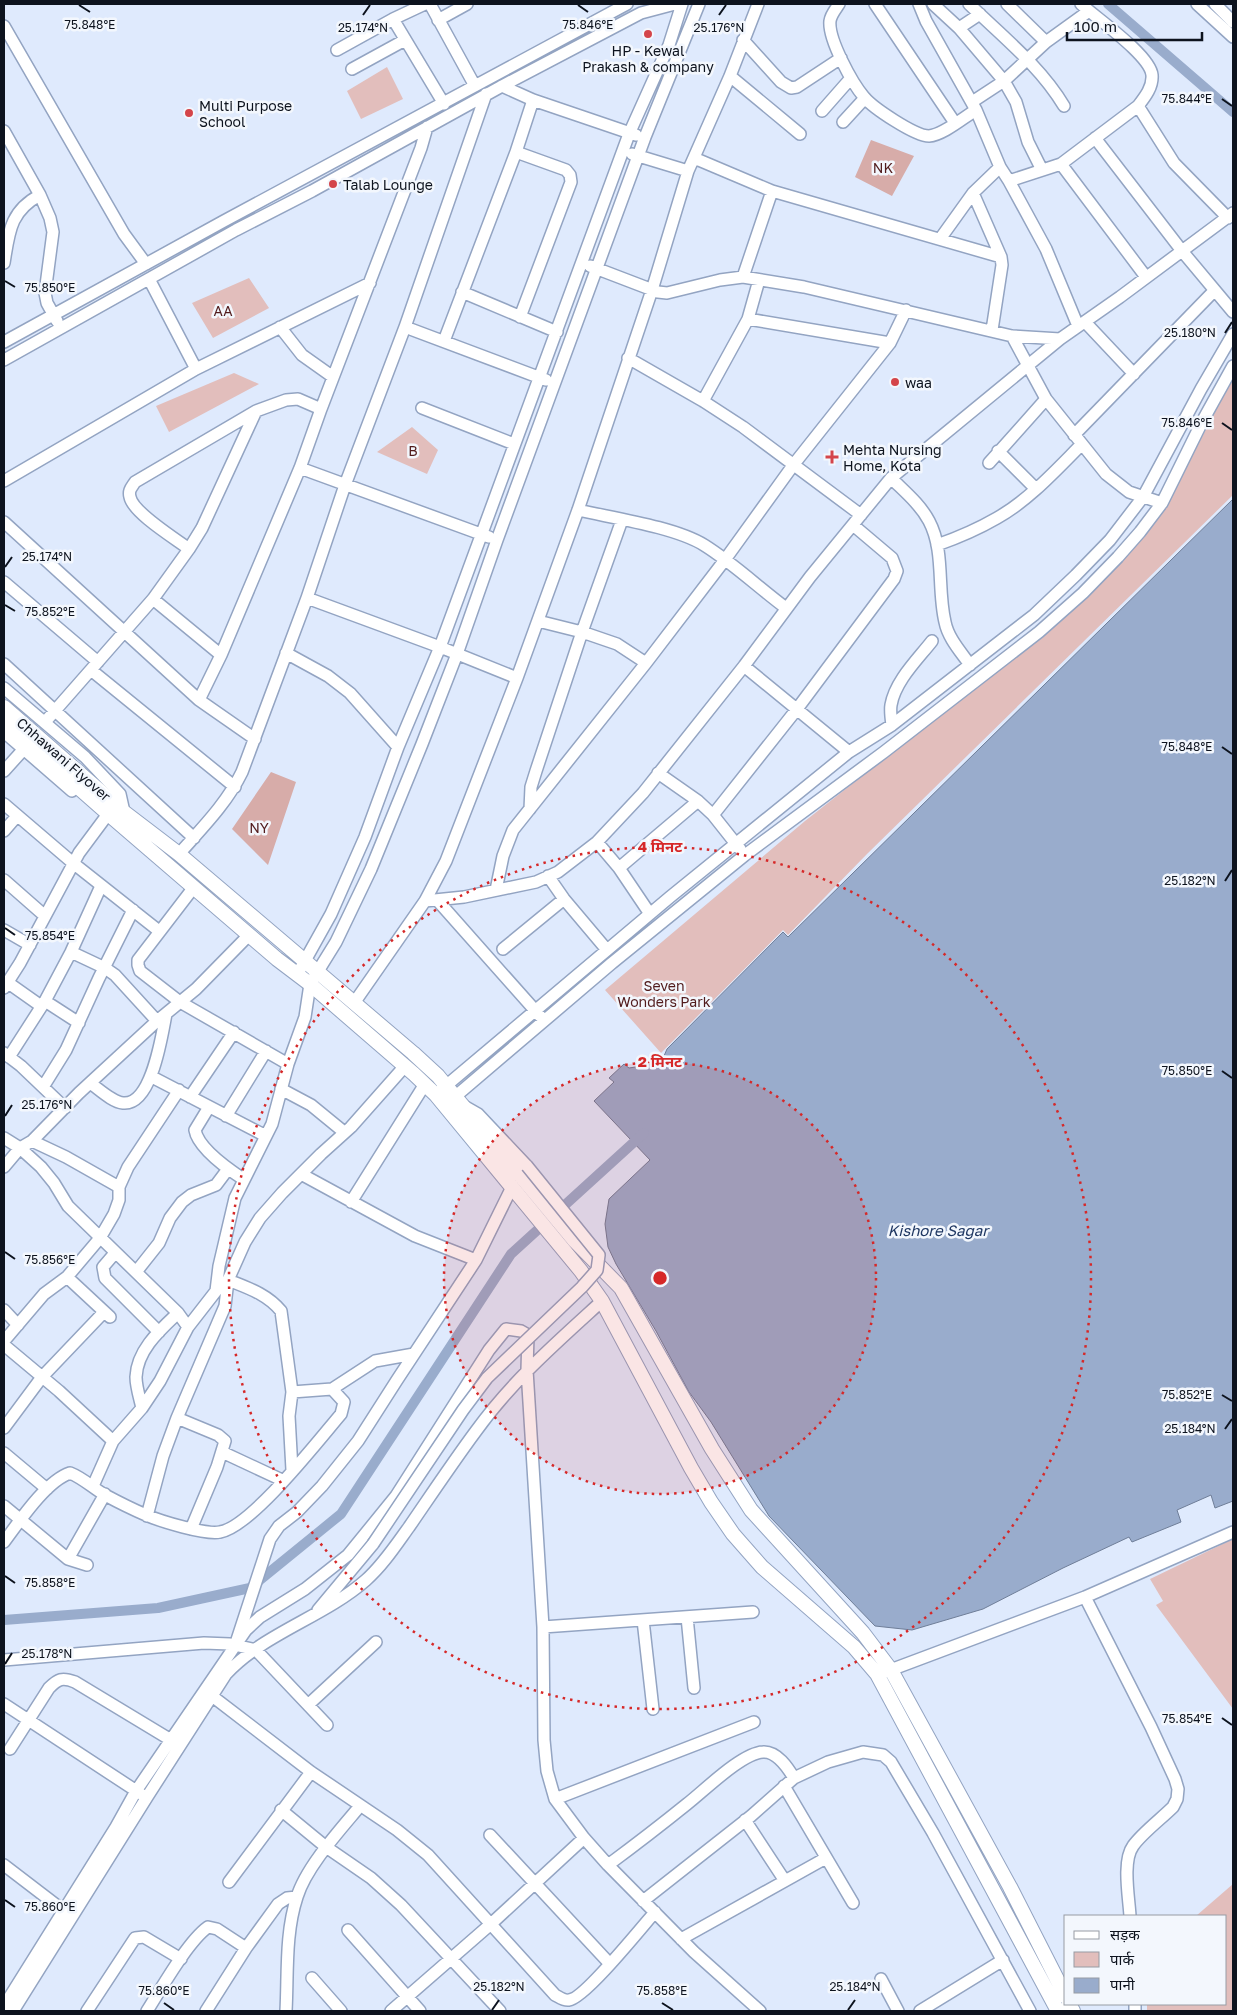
<svg xmlns="http://www.w3.org/2000/svg" width="1237" height="2015" viewBox="0 0 1237 2015" font-family="'Golos Text','Noto Sans Devanagari',sans-serif">
<style>
.green{fill:#e2bebc}
.forest{fill:#d7aca9}
.water{fill:#99accc;stroke:#6f7e98}
.lines{fill:none;stroke-linecap:round;stroke-linejoin:round}
.canal{stroke:#99accc;stroke-width:10}
.minor-casing{stroke:#93a4c2;stroke-width:14}
.major-casing{stroke:#93a4c2;stroke-width:16}
.minor{stroke:#fff;stroke-width:11}
.major{stroke:#fff;stroke-width:14}
.minor-bridge-casing{stroke:#93a4c2;stroke-width:14;stroke-linecap:butt}
.minor-bridge{stroke:#fff;stroke-width:11}
.ticks{fill:none;stroke:#0d131e;stroke-width:2}
.ring{fill:none;stroke:#d62828;stroke-width:2.5;stroke-dasharray:2.5 5}
.poi-dot{fill:#d4454a;stroke:#f3f7fd;stroke-width:2}
.labels{text-anchor:middle;dominant-baseline:central;stroke-width:5;stroke-linejoin:round;paint-order:stroke}
.poi-label{font-size:14px;fill:#0d131e;stroke:#f3f7fd;text-anchor:start}
.park-label{font-size:14px;fill:#511b1c;stroke:#f3f7fd}
.street-label{font-size:14px;fill:#0d131e;stroke:#f3f7fd}
.water-label{font-size:15px;font-style:italic;fill:#1f3762;stroke:#f3f7fd}
.ticks-label{font-size:12px;text-anchor:middle;fill:#0d131e;stroke:#f3f7fd;stroke-width:5;stroke-linejoin:round;paint-order:stroke}
.centre{fill:#d62828;stroke:#f3f7fd;stroke-width:2.5}
.ring-label{font-size:15px;text-anchor:middle;font-weight:bold;fill:#d62828;stroke:#f3f7fd;stroke-width:5;stroke-linejoin:round;paint-order:stroke}
</style>
<rect width="100%" height="100%" fill="#dfeafd"/>
<path class="green" d="M387 67 403 99 361 119 347 91Z
M249 278 269 308 213 338 192 303Z
M234 373 259 384 169 432 156 406Z
M1233 377V495L867 854 788 935 783 930 661 1053 605 990 805 821 989 676 1034 644 1090 592 1166 506Z
M412 427 438 450 427 474 377 452Z
M1233 1539V1709L1156 1605 1163 1601 1150 1579Z
M1233 1884V2011H1147V2004H1226V1916H1196Z"/>
<path class="forest" d="M871 140 914 156 892 196 855 177Z
M271 772 296 782 268 865 232 829Z"/>
<path class="water" d="M1233 499V1501L1215 1508 1211 1495 1177 1510 1181 1522 1132 1542 1129 1537 1063 1568 983 1609 912 1630 875 1626 769 1516 711 1422 689 1392 656 1331 616 1264 608 1247 605 1224 609 1199 650 1160 594 1101 614 1082 609 1078 624 1064 629 1068 661 1063 667 1049 783 932 788 937Z"/>
<g class="lines">
<path class="canal" d="M1108 4 1233 112
M4 1620 158 1608 250 1588 341 1514 511 1254 644 1133"/>
<defs>
<path id="minor" d="M430 4 475 86
M839 4C836 9 831 14 830 21 828 39 852 83 864 97 873 108 915 136 929 136 943 135 963 118 976 110
M875 4 955 123
M919 4 926 21 976 110 1000 167 1009 181 1046 249 1078 326
M933 4 959 28 1004 81 1016 102 1028 142 1042 170
M969 4C1002 36 1040 66 1064 106
M1007 4 1046 42
M1197 4 1233 37
M1215 4 1233 22
M393 19 444 104
M438 20 467 4
M4 26 124 234 146 264
M959 28 980 14
M743 40 781 82 791 88 797 87 841 58
M337 50 393 19 425 4
M352 69 405 40
M730 76 800 134
M502 86 533 100 636 135
M972 102 1004 81 1046 42 1089 11
M1138 106 1174 163 1228 218
M822 111 851 78
M843 122 865 98
M4 131 40 195 50 218 53 232 45 293 47 303 57 321
M1095 138 1182 251 1233 312
M516 152 566 170 570 175 571 182 520 317
M632 154 688 171
M694 158 772 191 1001 257
M1061 164 1146 277
M1009 181 1061 164 1138 106C1145 97 1153 87 1152 75 1150 55 1096 18 1081 4
M973 193 1001 257 1002 265 992 330
M940 239 973 193 1000 167
M4 263C9 232 10 211 40 195
M590 266 658 292 667 293 720 280 743 277 804 287 1012 336 1060 339
M743 277 772 191
M149 279 196 369
M462 292 557 332
M748 319 890 343
M1085 322 1134 374
M280 327 302 355 333 377
M405 327 546 380
M1012 336 1046 399 1106 474 1129 492 1162 503
M444 341 516 152 533 100
M4 342 224 221 627 4
M628 358 703 401 743 427 861 515
M4 360 236 230 312 191 502 86 641 13 675 4
M703 401 748 319 759 280
M422 408 514 444
M1074 435 1214 291
M998 451 1036 489
M989 463 1046 399
M300 468 489 537
M891 478C904 491 920 504 929 521 945 551 937 589 945 622 948 638 961 652 970 665
M4 481 196 369 370 283
M578 510C613 518 675 527 704 545 733 563 759 588 786 608
M4 522 199 700 255 739
M937 545C957 538 978 529 997 518 1029 500 1056 470 1082 444
M189 549C176 539 133 513 130 497 128 490 132 487 135 482L256 411 286 400 298 399 321 409
M4 582 98 662
M307 598 440 647 517 678
M153 599 221 655
M538 621 582 632 617 644 646 663
M286 653 328 676 350 693 398 747
M4 664 194 838
M744 666 849 752
M91 670 235 787
M4 688 85 757 120 794 124 812
M199 700 221 655 300 468 321 409 421 148 427 127
M45 722 153 599 189 549 202 528 256 411
M892 725C891 718 890 711 891 705 895 681 918 659 932 641
M4 732 72 791
M4 771 23 750
M658 773 698 801 713 815 740 849
M4 804 73 863 159 931
M530 809 531 787 536 771 582 632 622 520
M713 815 797 709 894 579 897 571 892 558 853 525
M4 831 17 816
M597 842 619 868 650 914
M179 854C202 828 227 803 242 772L307 598 345 485 405 327 486 94
M619 868 698 801
M548 876 564 899 607 950
M4 880 45 916
M194 887 138 960V965L140 971 180 1002 288 1064
M496 890 503 856 513 830 646 663 724 561 794 464 890 343 906 310
M425 901 464 897 536 882 558 872 597 842 643 793 744 666 810 577 891 478 1060 339 1120 297 1233 213
M438 901 540 1016
M4 930 30 945
M503 949 564 899
M71 952 105 968 115 975 157 1021
M297 975 331 914 365 837 398 747 440 647 629 134 669 45 682 4
M7 982 41 1006
M4 988 20 963 79 853 108 814
M45 1001 79 1023
M354 1003 425 901 446 861 517 678 578 510 652 290 688 171 730 76 758 4
M4 1053 21 1066 65 1108
M9 1057 45 1001 71 952 101 886
M152 1077 266 1136
M90 1083C99 1089 112 1102 123 1103 152 1106 162 1034 166 1014
M43 1087 66 1050 99 978 133 910
M281 1089 311 1105 344 1132
M441 1090 670 897 849 752 892 725 1034 615 1076 575 1110 540 1143 497 1201 389 1233 334
M190 1097 234 1032
M450 1101 612 963 745 855 884 752 1039 632 1083 593 1118 557 1140 532 1162 503 1202 422 1233 366
M464 1106 478 1114 527 1166
M209 1107 195 1130C198 1148 228 1169 243 1179
M226 1116 266 1051
M4 1138 20 1148 41 1167 54 1183 68 1206 178 1313 188 1327
M32 1141 66 1157 119 1187
M4 1167 20 1148 32 1141 79 1093 157 1021 196 989 249 935
M301 1174 415 1236 476 1260
M351 1202 425 1084
M115 1253 103 1267 105 1278 159 1332
M136 1272 159 1243 170 1218 182 1202 191 1195 216 1185 228 1169
M67 1277 110 1317
M228 1280C248 1288 267 1294 281 1311L292 1392 289 1416 292 1470
M4 1310 18 1325
M4 1341 44 1294 67 1277 100 1238 114 1214 119 1200V1187L128 1167 179 1090
M4 1345 59 1391 113 1441
M292 1392 332 1389 375 1361 414 1354
M142 1408C140 1399 136 1387 136 1377 137 1350 160 1330 178 1313
M177 1418 218 1435 225 1441 217 1467 191 1529
M4 1428 42 1377 104 1312
M222 1452 282 1480
M4 1453 47 1489
M93 1486 113 1441 142 1408 160 1381 188 1327 216 1291 219 1266 235 1198 272 1124 288 1064 305 1017 310 984 336 942 371 869 422 744 457 654 497 540 645 137 699 4
M4 1506 68 1559 87 1565
M147 1516 163 1456 177 1418 225 1306 228 1280 245 1242 260 1218 282 1193 321 1154 351 1127 405 1066
M4 1542C19 1522 46 1481 70 1473 83 1478 93 1488 105 1495 118 1502 132 1509 146 1515 160 1521 205 1535 220 1532 251 1527 318 1441 341 1414L344 1402 332 1389
M68 1559 105 1494
M1085 1597 1151 1727 1175 1779 1178 1789 1177 1799 1173 1807C1162 1818 1141 1834 1133 1846 1122 1861 1129 1898 1130 1916
M318 1610 373 1544
M687 1617 694 1688
M643 1620 653 1709
M543 1627 753 1612
M235 1646 246 1630 260 1617 305 1589 348 1555 396 1496 489 1350 506 1329 521 1331 528 1335 527 1370 543 1627 544 1740 547 1771 555 1799 584 1838 608 1865 694 1952 760 2011
M4 1660 204 1643 230 1644 256 1650 327 1725
M885 1672 1085 1597 1233 1532
M212 1696 311 1772 397 1830 428 1855 555 1995C559 1997 564 2001 569 2000 584 1999 642 1927 655 1912
M4 1704 141 1794
M309 1704 376 1642
M10 1749 49 1688C58 1679 62 1677 75 1682L171 1740
M784 1786 853 1903
M555 1799 754 1722
M281 1810 326 1847 371 1878 401 1905 500 2011
M745 1820 785 1881
M490 1835 610 1964
M4 1865 68 1914
M608 1865C635 1845 661 1825 687 1804 705 1790 742 1753 763 1752 777 1751 788 1768 794 1778
M229 1882 311 1772
M643 1901 751 1816 794 1778 828 1762 863 1752 883 1755 891 1762 933 1833 1030 2011
M348 1930 420 2011
M681 1939 826 1858
M312 1978 341 2011
M881 1979 898 2011
M1135 2004V2011
M4 2006 116 1827 136 1791 235 1646 270 1539 279 1526 297 1512 322 1486 358 1441 397 1380 476 1260 512 1187
M13 2011 147 1797 226 1674C264 1633 324 1617 366 1580 383 1565 396 1545 409 1527 431 1495 453 1462 476 1431 512 1381 557 1342 602 1301
M87 2011 135 1938 144 1937 181 1959
M147 2011C161 1989 188 1941 208 1927L217 1929 246 1948
M206 2011 246 1948 278 1904 287 1898 297 1897
M286 2011C288 1974 285 1933 297 1897 306 1867 340 1830 360 1806
M391 2011 492 1923 584 1838
M920 2011 1003 1960"/>
<path id="major" d="M4 707 124 812 179 854 413 1053 438 1076 574 1240 621 1288 712 1449 751 1510 863 1633 891 1670 1010 1887 1066 1997
M4 722 113 818 277 959 310 984 414 1074 436 1095 581 1271 602 1301 691 1468 711 1502 733 1534 762 1567 854 1647 877 1674 1058 2011
M1069 2004 1073 2011"/>
</defs>
<use href="#minor" class="minor-casing"/>
<use href="#major" class="major-casing"/>
<use href="#minor" class="minor"/>
<use href="#major" class="major"/>
<defs>
<path id="minor-bridge" d="M373 1544 463 1410 487 1378 582 1287 597 1270 599 1255 527 1166"/>
</defs>
<use href="#minor-bridge" class="minor-bridge-casing"/>
<use href="#minor-bridge" class="minor-bridge"/>
</g>
<path class="ticks" d="M79 5 90 12M578 5 588 12M363 15 370 5M719 15 726 5M1222 99 1232 106M5 281 15 287M1225 333 1232 322M1222 423 1232 430M5 567 12 557M5 605 15 611M1222 747 1232 754M1225 881 1232 870M5 928 15 935M1222 1071 1232 1078M5 1116 12 1105M5 1252 15 1259M1222 1395 1232 1401M1225 1429 1232 1419M5 1576 15 1583M5 1664 12 1653M1222 1718 1232 1725M5 1900 15 1907M164 2003 174 2010M662 2003 673 2010M492 2010 499 2000M848 2010 855 2000"/>
<circle cx="660" cy="1278" r="216" fill="#d62828" fill-opacity=".12"/>
<g class="ring">
<circle cx="660" cy="1278" r="216"/>
<circle cx="660" cy="1278" r="431"/>
</g>
<g class="poi-dot">
<circle cx="648" cy="34" r="5"/>
<circle cx="189" cy="113" r="5"/>
<circle cx="333" cy="184" r="5"/>
<circle cx="895" cy="382" r="5"/>
<path d="M829.5 449.5h5v5h5v5h-5v5h-5v-5h-5v-5h5z"/>
</g>
<g class="labels">
<g class="poi-label">
<text x="648" y="50" text-anchor="middle">HP - Kewal<tspan x="648" dy="16">Prakash &amp; company</tspan></text>
<text x="199" y="105">Multi Purpose<tspan x="199" dy="16">School</tspan></text>
<text x="343" y="184">Talab Lounge</text>
<text x="905" y="382">waa</text>
<text x="843" y="449">Mehta Nursing<tspan x="843" dy="16">Home, Kota</tspan></text>
</g>
<g class="park-label">
<text x="883" y="167">NK</text>
<text x="223" y="310">AA</text>
<text x="413" y="450">B</text>
<text x="259" y="827">NY</text>
<text x="664" y="985">Seven<tspan x="664" dy="16">Wonders Park</tspan></text>
</g>
<g class="street-label">
<text transform="translate(64 759) rotate(41)">Chhawani Flyover</text>
</g>
<g class="water-label">
<text x="938" y="1230">Kishore Sagar</text>
</g>
</g>
<g class="ticks-label">
<text x="588" y="29">75.846°E</text>
<text x="90" y="29">75.848°E</text>
<text x="719" y="32">25.176°N</text>
<text x="363" y="32">25.174°N</text>
<text x="1187" y="103">75.844°E</text>
<text x="50" y="292">75.850°E</text>
<text x="1190" y="337">25.180°N</text>
<text x="1187" y="427">75.846°E</text>
<text x="47" y="561">25.174°N</text>
<text x="50" y="616">75.852°E</text>
<text x="1187" y="751">75.848°E</text>
<text x="1190" y="885">25.182°N</text>
<text x="50" y="940">75.854°E</text>
<text x="1187" y="1075">75.850°E</text>
<text x="47" y="1109">25.176°N</text>
<text x="50" y="1264">75.856°E</text>
<text x="1187" y="1399">75.852°E</text>
<text x="1190" y="1433">25.184°N</text>
<text x="50" y="1587">75.858°E</text>
<text x="47" y="1658">25.178°N</text>
<text x="1187" y="1723">75.854°E</text>
<text x="50" y="1911">75.860°E</text>
<text x="499" y="1991">25.182°N</text>
<text x="855" y="1991">25.184°N</text>
<text x="164" y="1995">75.860°E</text>
<text x="662" y="1995">75.858°E</text>
</g>
<circle cx="660" cy="1278" r="8" class="centre"/>
<g class="ring-label">
<text x="660" y="852">4 मिनट</text>
<text x="660" y="1067">2 मिनट</text>
</g>
<rect width="1237" height="2015" fill="none" stroke="#0d131e" stroke-width="10"/>
<rect x="1064" y="1915" width="162" height="90" fill="#f3f7fd" stroke="#979ca4"/>
<rect x="1074" y="1931" width="25" height="8" fill="#ffffff" stroke="#979ca4"/>
<text x="1110" y="1940" font-size="15" fill="#0d131e">सड़क</text>
<rect x="1074" y="1952" width="25" height="15" fill="#e2bebc" stroke="#979ca4"/>
<text x="1110" y="1965" font-size="15" fill="#0d131e">पार्क</text>
<rect x="1074" y="1978" width="25" height="15" fill="#99accc" stroke="#979ca4"/>
<text x="1110" y="1990" font-size="15" fill="#0d131e">पानी</text>
<path d="M1067 32v8h135v-8" fill="none" stroke="#0d131e" stroke-width="2.5"/>
<text x="1074" y="32" font-size="15" fill="#0d131e" stroke="#f3f7fd" stroke-width="4" paint-order="stroke">100 m</text>
</svg>
